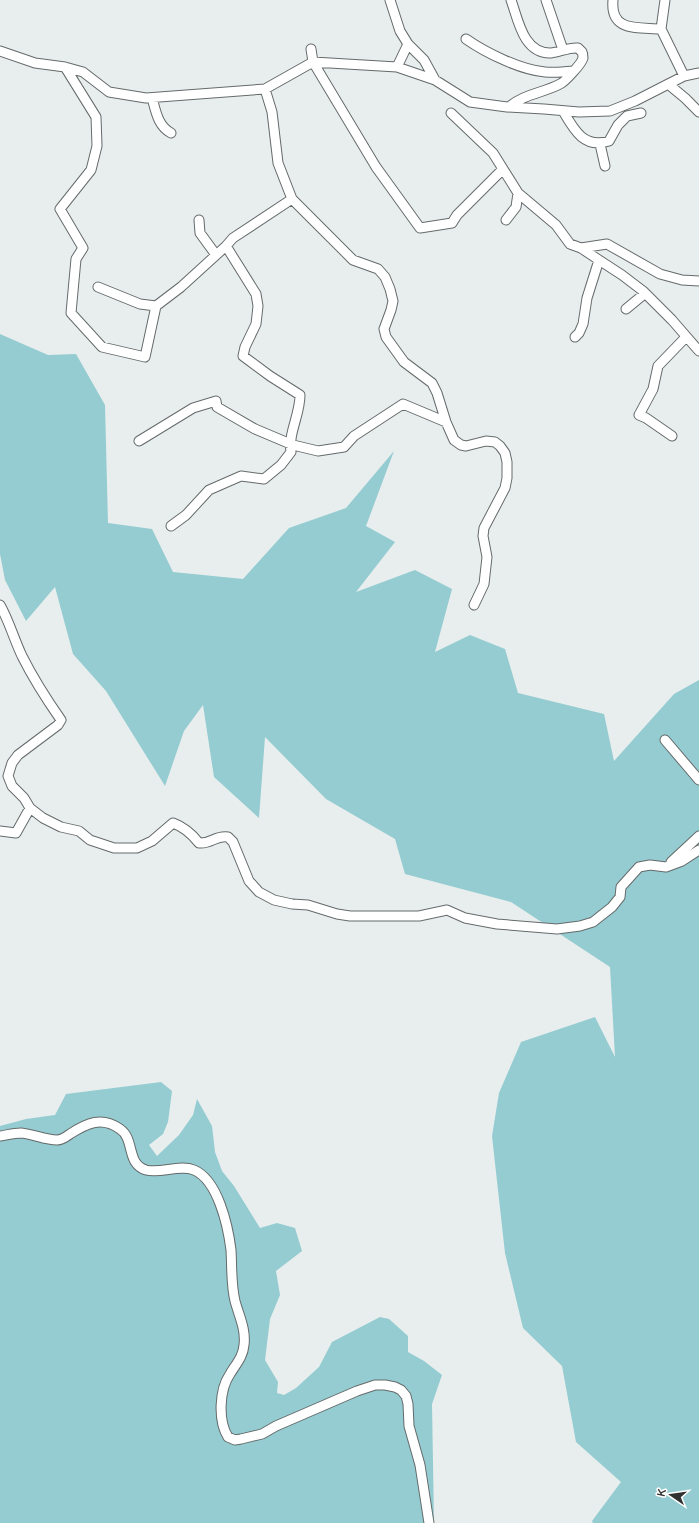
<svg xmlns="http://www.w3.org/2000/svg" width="699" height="1523" viewBox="0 0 699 1523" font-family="'Varela Round',sans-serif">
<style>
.green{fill:#94ccd1}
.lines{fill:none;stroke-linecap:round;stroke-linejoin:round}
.minor-casing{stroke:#656a6b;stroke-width:11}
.minor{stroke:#fff;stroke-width:9}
</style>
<rect width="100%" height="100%" fill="#e8eeee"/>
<path class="green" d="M0 334 48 355 76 354 105 405 108 523 152 529 173 572 243 579 289 528 346 508 394 451 366 526 395 542 356 592 415 570 452 589 435 652 470 635 505 649 518 693 604 714 614 761 674 694 699 680V1523H593L592 1521 621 1482 576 1442 562 1366 523 1328 505 1253 492 1136 499 1093 521 1042 595 1017 615 1057 610 967 511 902 405 874 395 839 326 799 265 737 259 818 214 777 203 705 184 731 165 786 106 691 73 654 55 587 26 621 5 580 0 554Z
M161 1082 172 1091 168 1122 163 1134 149 1145 157 1156 179 1135 193 1115 197 1099 212 1126 215 1152 222 1171 234 1186 260 1228 277 1223 295 1228 302 1251 276 1271 280 1295 270 1319 265 1360 278 1382 277 1393 284 1395 296 1388 319 1367 332 1342 380 1317 389 1319 408 1336V1352L424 1361 442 1375 432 1404 434 1523H0V1126L26 1119 55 1115 66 1094Z"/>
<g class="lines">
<defs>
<path id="minor" d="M390 0 400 31 408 44 424 60 435 80
M546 0 563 50
M613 0C610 32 637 27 661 29
M665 0 661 29 684 76
M466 39C486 53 521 70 545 72 555 73 564 72 573 71
M311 49 313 62 376 167 420 228 452 223 457 215 502 170
M0 51 35 63 65 67 83 72 109 92 146 98 265 89 313 62 397 67 435 80 470 102 507 107 544 109 579 112 610 111 635 101 684 76 699 73
M65 67 96 117 97 146 91 170 60 209 83 248 76 259 71 313 102 347 145 357 156 306 181 287 226 246 233 238 292 199
M397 67 408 44
M668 84 685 98 699 112
M265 89 272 112 278 163 292 199 353 260 378 269 385 277 390 289 393 301 391 310 384 329 386 337 404 362 432 383 437 393 446 422 454 440 461 445 466 446 486 441 495 442 500 446 505 453 507 462V478L505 488 484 528 483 536 487 557 484 584 474 605
M152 98C156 112 158 126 171 133
M509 107C524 94 543 93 560 84 565 82 582 63 583 58 583 55 583 54 582 52L578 48C569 47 560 52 551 53 523 54 518 19 511 0
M563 111C574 130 584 149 609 141L618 125 627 116 641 113
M451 113 493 153 518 193 556 225 570 244 581 248 599 260 622 275 643 291 672 320 699 351
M600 144 605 166
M199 220 200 233 216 255
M506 220 516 207 518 193
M581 248 607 244 660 274 682 280 699 281
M98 287 140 304 156 306
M626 309 643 295V291
M575 337 579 333 583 324 587 298 599 260
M672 436 646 418 639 415 653 389 658 366 686 337
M139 441 193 408 216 401 217 407 255 429 293 445 318 451 344 447 354 436 403 404 446 422
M171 526 186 515 209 490 241 476 264 479 281 465 291 452C288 433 300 415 300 395L270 376 243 356 245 347 256 324 258 306 256 294 226 246
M0 605C9 621 14 639 22 656 33 678 47 700 61 720L58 725 18 755 12 763 8 776 12 786 24 798 30 808 43 818 61 827 79 831 90 840 114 848H137L152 841 173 823C184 827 192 834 199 843 212 844 215 835 228 837L233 842 249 881 259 892 274 900 292 904 308 905 337 914 350 916H419L447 910 465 918 497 924 557 929 580 926 593 922 612 907 620 897 621 887 639 867 650 865 666 867 682 861 699 850
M665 740 699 780
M0 831 16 833 30 808
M671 862 699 836
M0 1136C7 1135 14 1133 21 1133 33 1134 45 1140 57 1140 62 1140 66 1137 70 1134 87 1123 102 1116 120 1129 135 1139 126 1164 146 1170 161 1174 179 1164 194 1170 218 1180 228 1226 231 1250 232 1266 231 1285 235 1301 239 1316 246 1329 244 1345 243 1357 236 1364 230 1374 219 1390 218 1421 228 1437L235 1440 241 1439 262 1434 276 1426 357 1391 375 1385H385L395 1387 401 1390 406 1396 408 1404 409 1426 420 1465 429 1523"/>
</defs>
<use href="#minor" class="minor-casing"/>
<use href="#minor" class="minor"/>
</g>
<g transform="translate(671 1495) rotate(283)" stroke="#ffffff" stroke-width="3" paint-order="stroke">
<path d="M0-3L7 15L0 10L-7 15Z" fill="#303232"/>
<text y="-6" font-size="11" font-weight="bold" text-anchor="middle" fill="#303232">K</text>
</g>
</svg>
